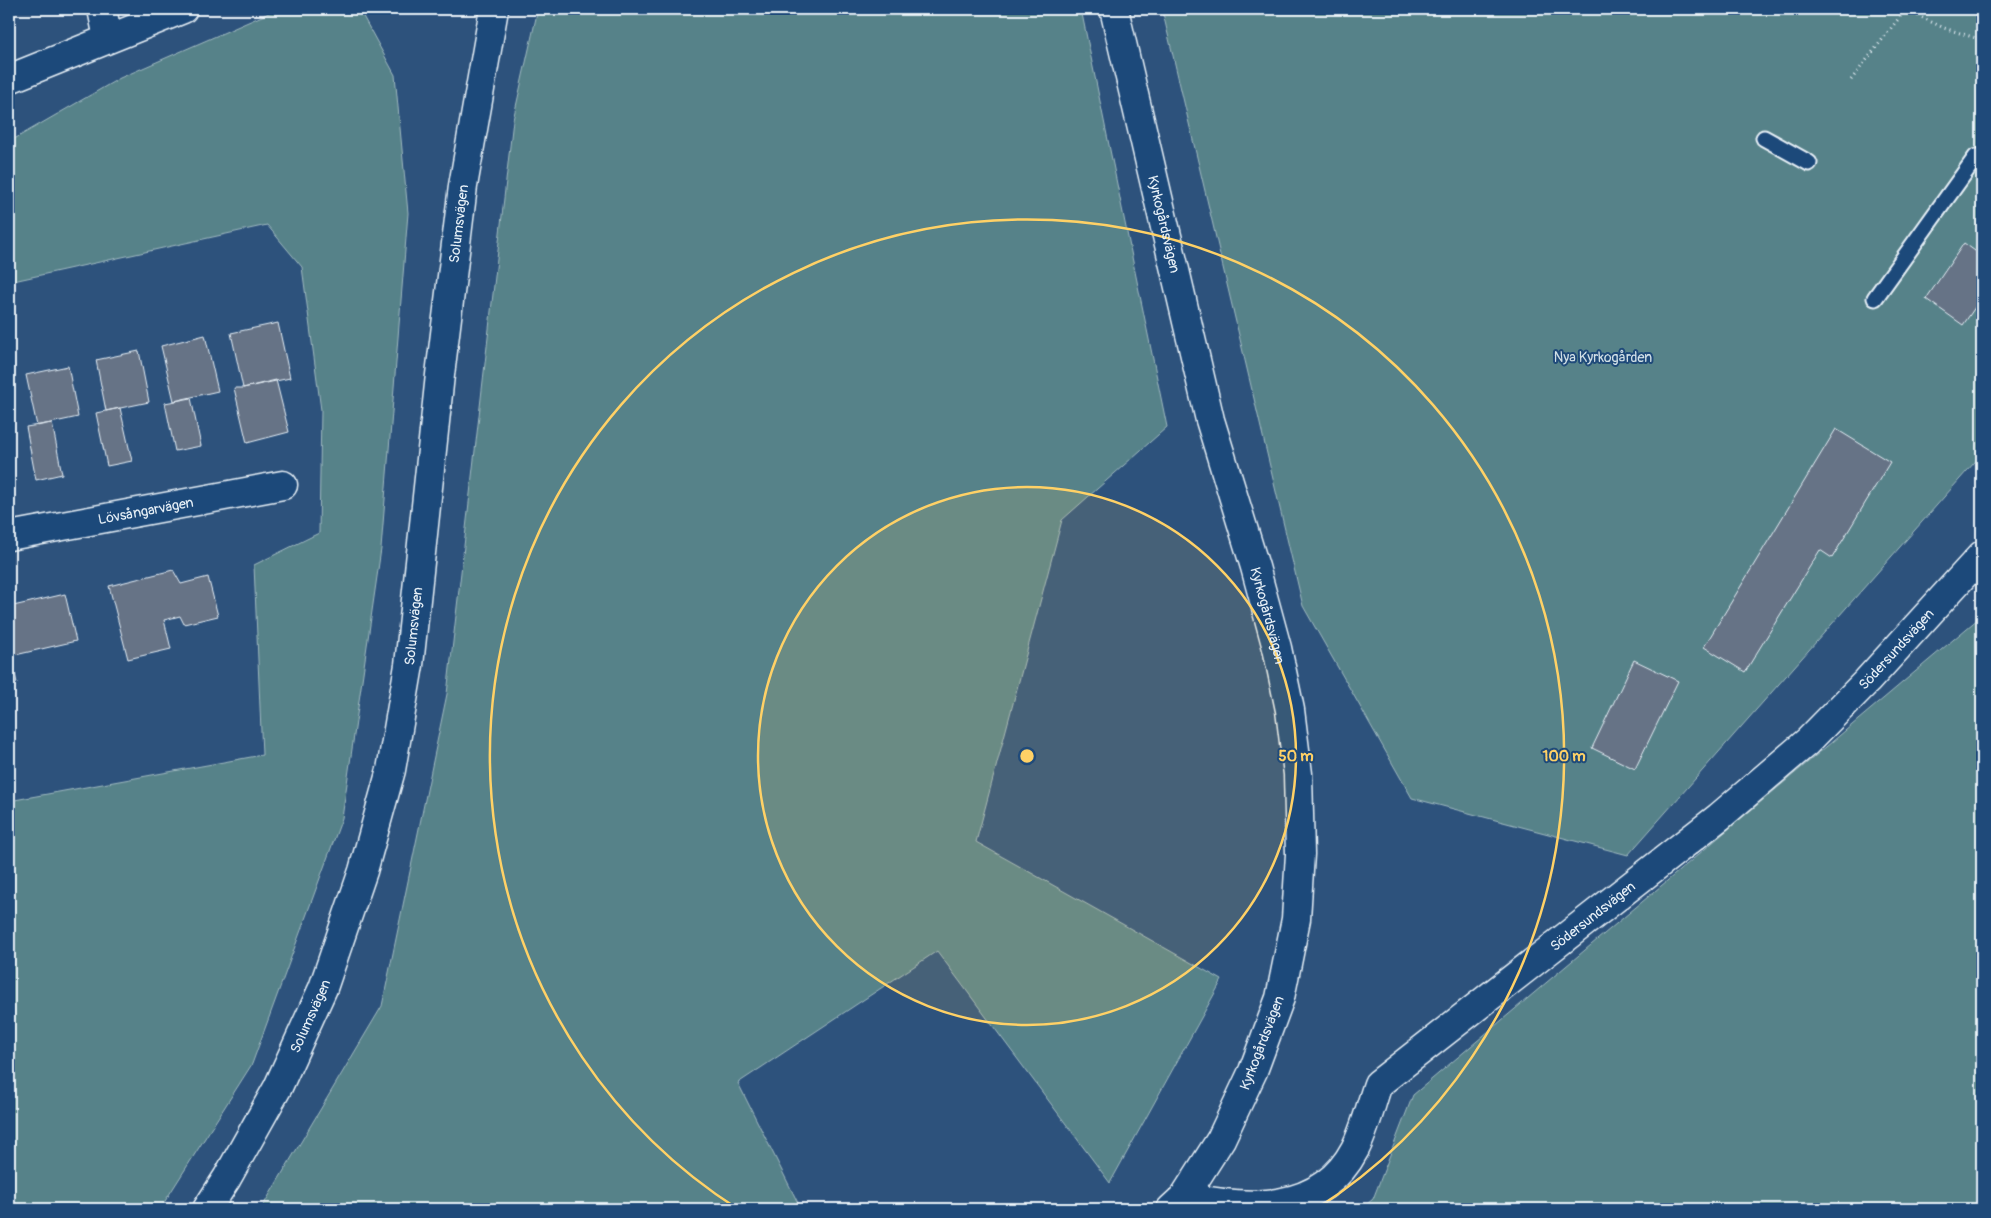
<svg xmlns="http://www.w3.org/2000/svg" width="1991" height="1218" viewBox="0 0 1991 1218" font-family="Pangolin,sans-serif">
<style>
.green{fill:#578289;stroke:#a0bac0}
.building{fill:#667386;stroke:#e8f1f8}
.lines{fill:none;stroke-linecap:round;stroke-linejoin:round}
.lane-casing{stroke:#e8f1f8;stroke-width:19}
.street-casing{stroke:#e8f1f8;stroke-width:31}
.secondary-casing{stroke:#e8f1f8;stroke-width:31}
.path{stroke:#e8f1f8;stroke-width:3;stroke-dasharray:1 4;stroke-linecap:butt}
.lane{stroke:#1f4a7a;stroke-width:15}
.street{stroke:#1f4a7a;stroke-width:28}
.secondary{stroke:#1f4a7a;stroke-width:28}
.ring{fill:none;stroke:#ffd166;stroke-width:2.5}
.labels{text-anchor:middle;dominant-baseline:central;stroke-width:4;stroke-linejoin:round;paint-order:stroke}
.street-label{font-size:14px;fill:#e8f1f8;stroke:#1f4a7a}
.park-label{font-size:14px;fill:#d2e0e7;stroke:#1f4a7a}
.centre{fill:#ffd166;stroke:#1f4a7a;stroke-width:2.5}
.ring-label{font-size:15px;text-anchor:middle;font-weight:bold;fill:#ffd166;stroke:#1f4a7a;stroke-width:4;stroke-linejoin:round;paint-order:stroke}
</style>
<rect width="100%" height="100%" fill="#2d527c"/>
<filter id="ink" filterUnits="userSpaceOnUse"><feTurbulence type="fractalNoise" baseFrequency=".02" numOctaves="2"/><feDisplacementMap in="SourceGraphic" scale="10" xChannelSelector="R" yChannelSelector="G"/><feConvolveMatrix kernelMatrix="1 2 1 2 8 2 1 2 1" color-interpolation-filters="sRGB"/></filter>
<g filter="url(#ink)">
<path class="green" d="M278 9H359L395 75 408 213 381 549 342 818 252 1064 160 1209H9V801L262 755 254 565 319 533 321 410 302 267 267 225 9 282V142L120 78Z
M538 9H1081L1167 427 1062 520 976 842 1222 980 1110 1183 937 951 738 1083 801 1209H261L382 1006 447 694 513 120Z
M1162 9H1982V454L1628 855 1412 798 1303 606Z
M1979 618 1982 621V1209H1361L1373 1199 1413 1095Z"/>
<path class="building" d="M1964 243 1982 256V297L1963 325 1926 299Z
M278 323 290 378 243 388 231 333Z
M205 335 218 391 174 401 161 346Z
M139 351 149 402 106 411 96 360Z
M68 366 78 417 37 426 26 375Z
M276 380 289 432 247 443 234 388H243Z
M191 398 201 446 175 451 165 403Z
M120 408 132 461 107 466 96 413Z
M52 423 62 474 36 480 26 427Z
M1836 429 1890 462 1832 558 1820 550 1745 672 1704 647Z
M173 570 181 584 208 577 218 616 184 624 180 616 164 620 171 649 128 659 109 586Z
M65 594 76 641 11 656 17 683 9 685V607Z
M1634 660 1678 681 1635 769 1592 748Z"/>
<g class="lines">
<defs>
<path id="lane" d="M1764 138 1809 163
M1875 298 1976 157"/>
<g id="street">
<path d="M102 9 108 38"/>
<path id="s1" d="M1114 9 1210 420 1255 567 1277 648 1290 710 1298 774 1300 854 1296 919 1280 998 1253 1071 1221 1139 1184 1197 1171 1209"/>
<path d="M9 79 183 9"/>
<path id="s2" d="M9 536 283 485"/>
<path id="s3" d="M1184 1197C1247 1209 1320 1216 1355 1149 1365 1130 1371 1104 1378 1084L1719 817 1807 742 1867 681 1982 555"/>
</g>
<g id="secondary">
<path id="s4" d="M207 1209 227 1178 278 1087 323 988 363 871 391 770 409 665 440 375 463 186 494 9"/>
</g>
</defs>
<use href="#lane" class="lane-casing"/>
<use href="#street" class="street-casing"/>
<use href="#secondary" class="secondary-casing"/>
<path class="path" d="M1904 9 1944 28 1982 40
M1851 80 1906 9"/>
<use href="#lane" class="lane"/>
<use href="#street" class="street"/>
<use href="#secondary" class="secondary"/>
</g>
</g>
<circle cx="1027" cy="756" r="269" fill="#ffd166" fill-opacity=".12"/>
<g class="ring">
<circle cx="1027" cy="756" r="269"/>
<path d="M738 1209A537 537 0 1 1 1316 1209"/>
</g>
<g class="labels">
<g class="street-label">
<text stroke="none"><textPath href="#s4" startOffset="1029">Solumsvägen</textPath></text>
<text stroke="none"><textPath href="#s1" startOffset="221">Kyrkogårdsvägen</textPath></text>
<text stroke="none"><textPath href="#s2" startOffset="139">Lövsångarvägen</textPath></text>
<text stroke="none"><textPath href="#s1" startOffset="626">Kyrkogårdsvägen</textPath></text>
<text stroke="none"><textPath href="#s4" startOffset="624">Solumsvägen</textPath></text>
<text stroke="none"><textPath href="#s3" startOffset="939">Södersundsvägen</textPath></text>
<text stroke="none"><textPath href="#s3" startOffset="534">Södersundsvägen</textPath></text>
<text stroke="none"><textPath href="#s4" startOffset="219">Solumsvägen</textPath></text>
<text transform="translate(1262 1043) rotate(-69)">Kyrkogårdsvägen</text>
</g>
<g class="park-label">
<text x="1603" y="357">Nya Kyrkogården</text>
</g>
</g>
<circle cx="1027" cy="756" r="8" class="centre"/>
<g class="ring-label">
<text x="1296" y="761">50 m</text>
<text x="1564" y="761">100 m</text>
</g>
<rect width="1991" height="1218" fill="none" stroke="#1f4a7a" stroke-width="30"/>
<rect x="15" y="15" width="1961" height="1188" fill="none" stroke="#e8f1f8" stroke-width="2" filter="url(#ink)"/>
</svg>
